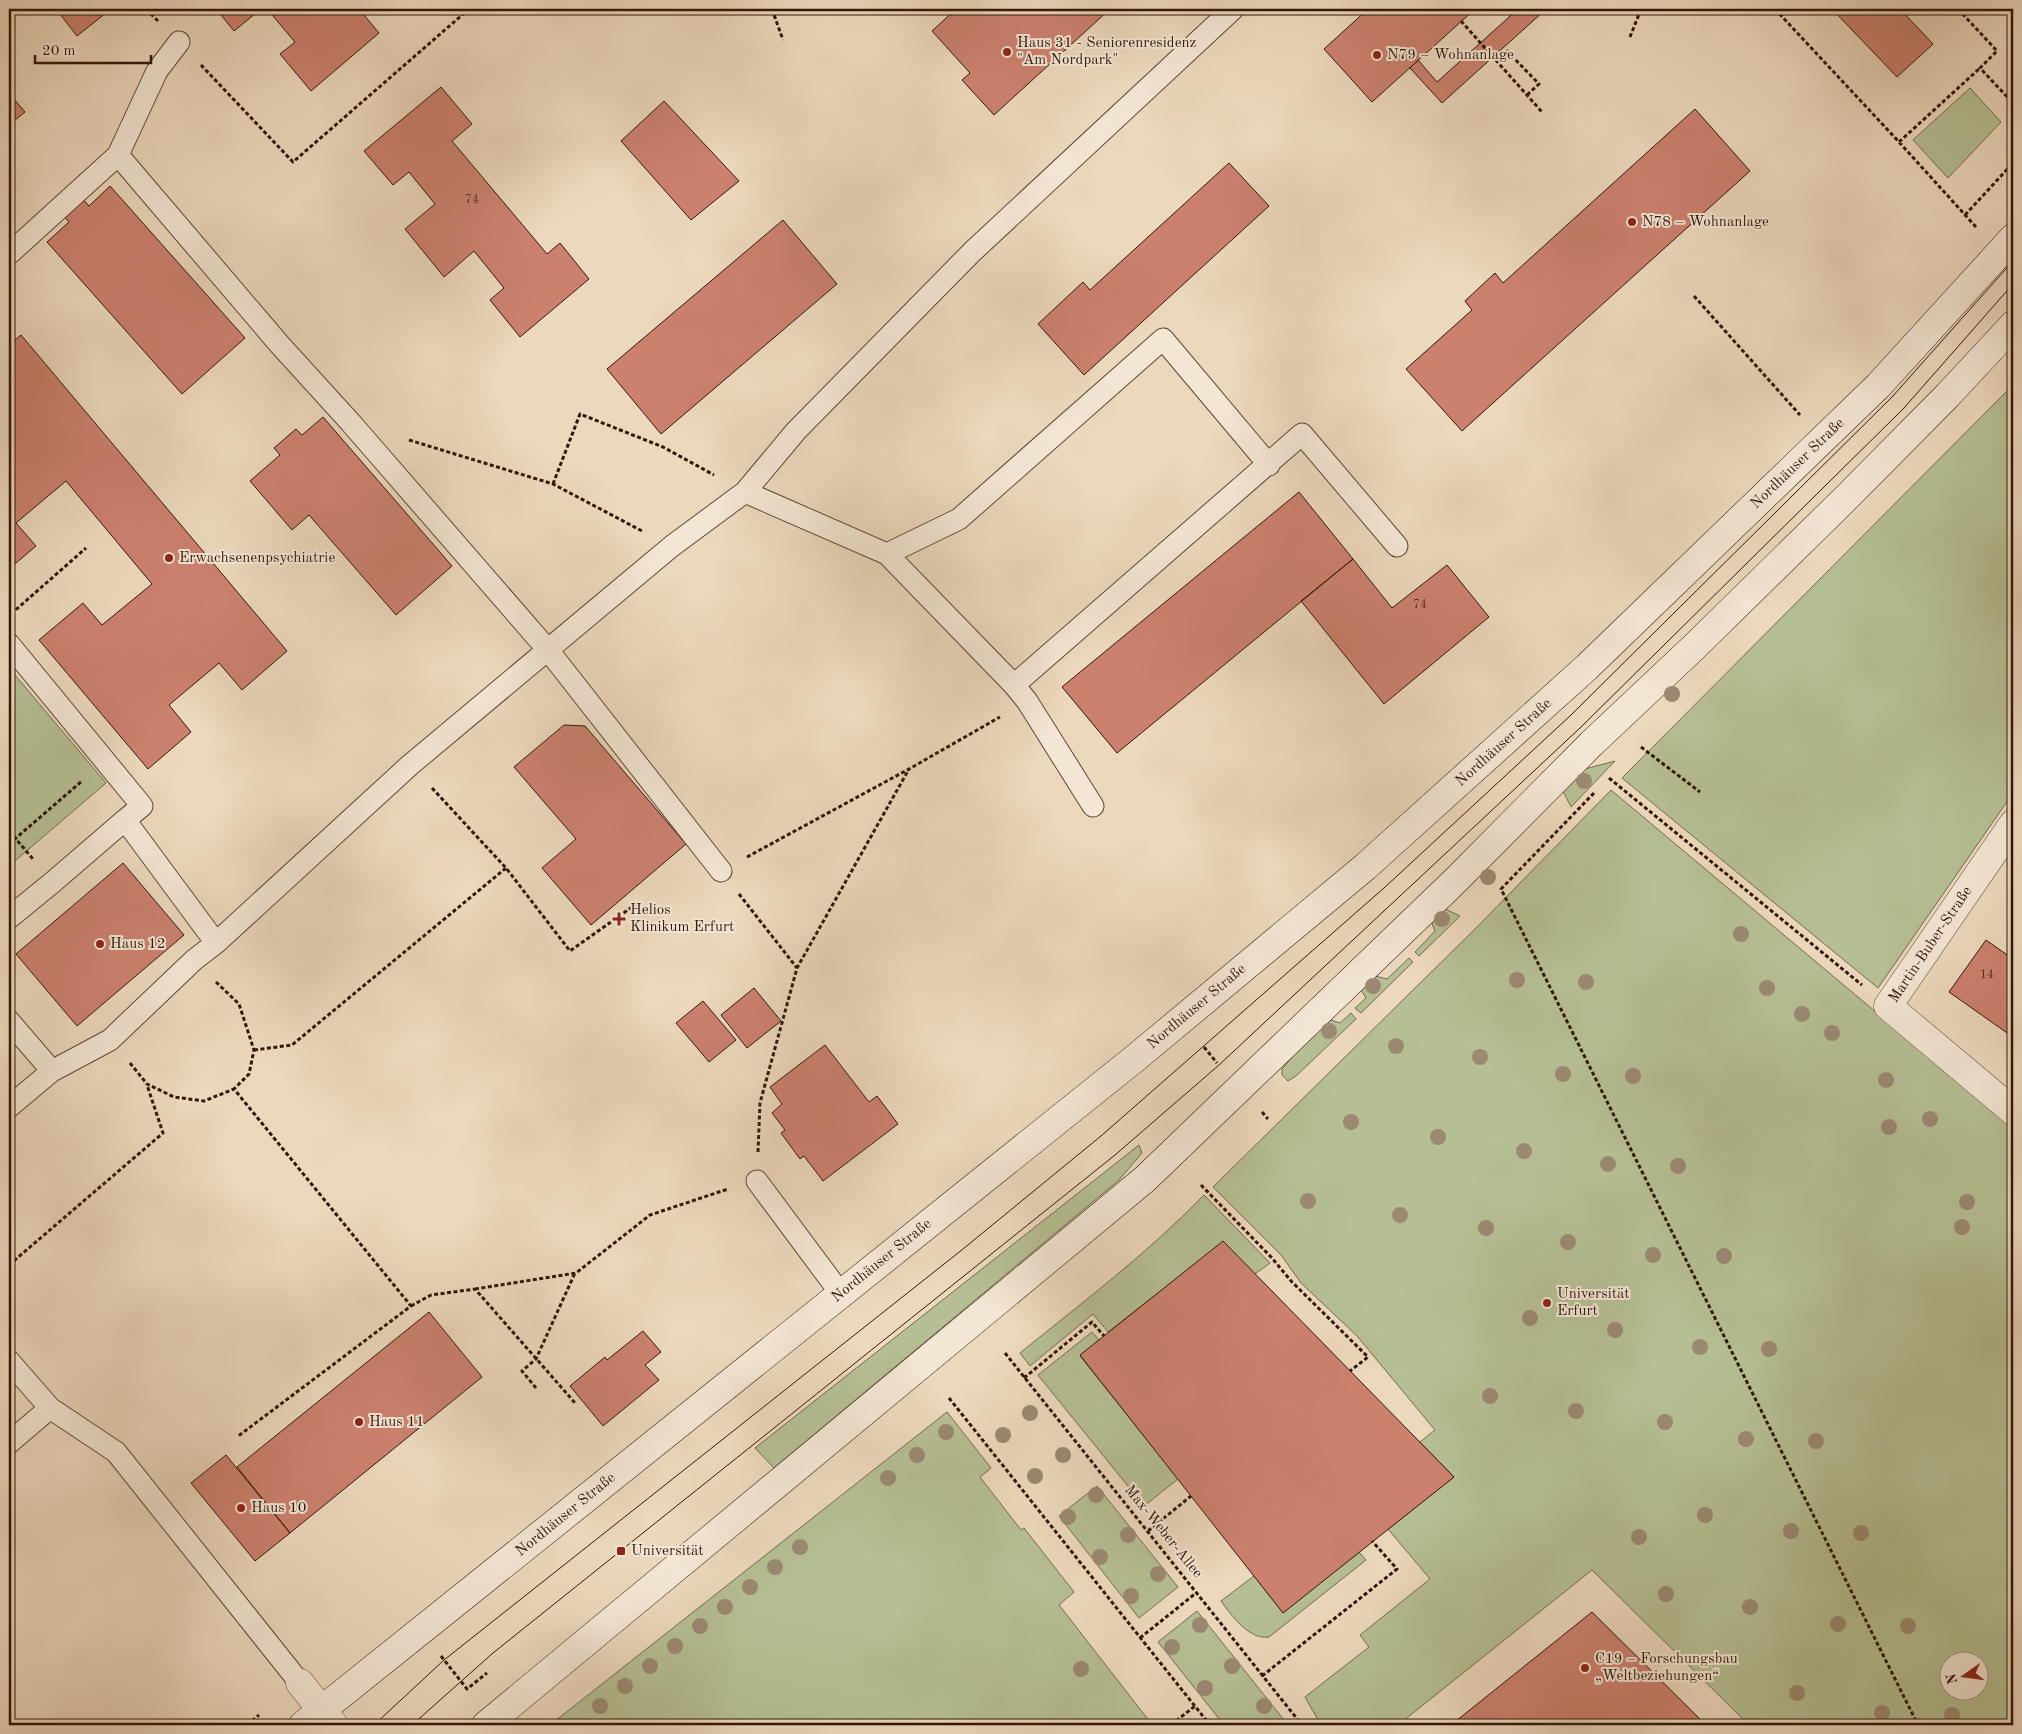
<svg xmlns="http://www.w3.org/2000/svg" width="2022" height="1734" viewBox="0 0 2022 1734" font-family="'Old Standard TT',serif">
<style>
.green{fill:#b5bf93;stroke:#746a4f;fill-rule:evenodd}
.building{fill:#cc816f;stroke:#32160b}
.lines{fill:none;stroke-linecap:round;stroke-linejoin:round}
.service-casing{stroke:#604638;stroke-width:23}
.minor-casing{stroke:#604638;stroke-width:29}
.secondary-casing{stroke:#32160b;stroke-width:29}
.path{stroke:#32160b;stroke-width:3;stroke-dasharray:4 2.5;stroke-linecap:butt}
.service{stroke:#f3e6d4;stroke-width:21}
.minor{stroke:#f3e6d4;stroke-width:28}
.secondary{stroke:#f3e6d4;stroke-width:28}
.tram{stroke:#32160b;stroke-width:1}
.tree{fill:#9b8972}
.poi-dot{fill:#8f2418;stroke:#f3e6d4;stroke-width:2}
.labels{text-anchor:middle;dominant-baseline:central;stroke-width:4;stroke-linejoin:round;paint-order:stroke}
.number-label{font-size:12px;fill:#583124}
.poi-label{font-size:15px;fill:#32160b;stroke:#f3e6d4;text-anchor:start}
.street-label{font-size:15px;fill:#32160b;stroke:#f3e6d4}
</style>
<rect width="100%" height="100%" fill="#ecd8bd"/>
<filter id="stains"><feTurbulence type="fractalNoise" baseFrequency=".004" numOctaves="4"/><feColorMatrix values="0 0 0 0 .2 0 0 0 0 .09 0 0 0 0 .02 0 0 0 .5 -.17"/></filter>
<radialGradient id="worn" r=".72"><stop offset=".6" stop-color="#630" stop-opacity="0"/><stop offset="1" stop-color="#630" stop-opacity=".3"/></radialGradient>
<path class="green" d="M1970 88 2001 122 1948 178 1913 140Z
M2013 385V793L1878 988 1622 778Z
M9 668 106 783 9 866Z
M1615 761 1571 807 1563 791 1585 769Z
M1611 790 2013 1127V1725H1749L1592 1570 1398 1725H1321L1305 1697 1369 1647 1360 1635 1430 1579 1388 1529 1454 1477 1420 1442 1435 1430 1357 1336 1301 1283 1281 1255 1213 1187 1477 927ZM1950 1662H1980V1692H1950Z
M1441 907 1460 916 1419 956 1415 952 1435 931 1430 918Z
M1409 958 1413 962 1361 1013 1355 1008 1366 998 1359 986 1371 975 1387 979Z
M1351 1013 1356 1019 1296 1076 1288 1081 1282 1075V1069L1325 1018 1340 1023Z
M1139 1145 1142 1153 1119 1180 774 1468 755 1448Z
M1204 1195 1270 1263 1255 1274 1223 1242 1108 1332 1093 1314 1030 1366 1020 1353C1083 1302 1148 1253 1204 1195Z
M1092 1332 1099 1340 1080 1356 1178 1479 1144 1506 1038 1375Z
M947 1412 991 1468 980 1477 1021 1530 1024 1528 1074 1592 1059 1605 1150 1722 1146 1725H550Z
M1097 1486 1178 1587 1139 1618 1059 1516Z
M1359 1552 1366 1560 1269 1637C1249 1640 1232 1616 1221 1601L1254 1576 1283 1612Z
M1197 1611 1288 1725H1224L1158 1642Z"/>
<path class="building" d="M56 9H111L77 36Z
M216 9H261L234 31Z
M267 9H359L379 33 311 91 280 54 295 42Z
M956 9H1110L994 115 962 80 970 73 932 31Z
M1368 9H1475L1372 102 1324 49Z
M1518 9H1542L1544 11 1442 103 1410 68 1418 60 1437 82Z
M1832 9H1900L1933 44 1897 77Z
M441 87 472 124 452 141 547 254 560 243 589 279 520 337 490 300 504 288 474 251 444 277 405 229 435 204 409 172 393 185 364 151Z
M9 93 25 112 9 125Z
M664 101 739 181 691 220 621 141Z
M1695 109 1750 171 1462 431 1406 369 1472 310 1465 301 1495 273 1503 283Z
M1229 163 1269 206 1084 375 1038 324 1083 282 1090 290Z
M110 186 245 338 182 394 47 242 69 222 62 214 81 197 89 206Z
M783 220 837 284 661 434 607 369Z
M21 335 287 651 242 690 219 663 169 705 191 732 148 769 39 640 83 603 102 625 152 584 66 481 16 523 36 546 9 569V345Z
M323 417 452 566 396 615 309 515 292 530 250 481 280 455 274 448 296 429 302 435Z
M1299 492 1353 559 1117 753 1062 687Z
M1353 559 1392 608 1447 565 1489 617 1384 704 1301 601Z
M564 725 585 726 686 844 591 925 542 868 576 839 514 767Z
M123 863 184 935 77 1026 16 954Z
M1986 940 2013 959V1031L2010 1035 1949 992Z
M754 988 781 1021 747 1048 721 1015Z
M703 1001 736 1040 709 1062 676 1023Z
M825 1045 869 1102 877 1096 898 1124 823 1181 804 1156 800 1159 781 1133 785 1130 772 1113 782 1104 770 1087Z
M1223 1241 1454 1477 1283 1613 1080 1355Z
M429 1312 482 1377 290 1533 237 1467Z
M643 1331 661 1352 645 1365 659 1380 603 1426 570 1386 605 1357 607 1360Z
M226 1455 290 1533 255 1561 191 1483Z
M1592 1612 1706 1725H1451Z"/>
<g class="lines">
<defs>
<path id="service" d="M118 155 157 71 179 42
M9 254 118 155 280 345 351 423 548 650 721 871
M745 492 887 554 1014 685 1027 701 1093 806
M887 554 959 519 1163 339 1269 465
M9 644 142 806 125 820 216 943
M1014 685 1302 434 1397 546
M9 918 53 882 125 820
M9 1021 52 1071
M9 1107 52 1071 110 1040 194 960 216 943 410 765 672 546 745 492 796 431 972 252 1233 9
M757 1181 841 1294
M9 1361 50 1408 116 1452 300 1683
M9 1443 50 1408"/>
<path id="minor" d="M2013 824 1888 1006 2013 1111
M300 1683 334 1725"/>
<path id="secondary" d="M303 1725 1133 1060 1365 867 1587 667 1878 386 2013 238
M486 1725 1145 1179 1456 880 1591 744 1693 648 1845 499 1947 396 2013 325"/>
</defs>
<use href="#service" class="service-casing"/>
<use href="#minor" class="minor-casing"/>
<use href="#secondary" class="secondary-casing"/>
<path class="path" d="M146 9 158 21
M772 9 783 40
M1775 9 1899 142 1976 227
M1958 9 1997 51 1980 68 2013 103
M1461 21 1542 112
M1630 37 1641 9
M1497 60 1507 51 1539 84 1527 95
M201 65 293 162 469 9
M1899 142 1980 68
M1965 215 2013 163
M1694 296 1800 415
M409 440 553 484 642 531
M553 484 580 414 663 447 714 475
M11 614 86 548
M1641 747 1700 792
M1609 778 1862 985
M432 788 506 868 570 951 639 902
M1594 793 1501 889 1918 1725
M9 831 33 859
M9 844 82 781
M747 857 909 769 1000 717
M739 894 797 968
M216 982 239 1004 254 1050 249 1074 234 1089
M1204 1047 1217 1063
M254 1050 292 1045 506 868
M130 1063 147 1084 174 1097 204 1101 234 1089 411 1306 237 1437
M1262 1112 1268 1119
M758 1152 760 1103 797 968 909 769
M1201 1185 1271 1257 1292 1282 1368 1357 1350 1371
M9 1265 163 1133 147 1085
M475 1289 576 1273 650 1215 728 1189
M411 1306 431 1295 475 1289 576 1404
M1005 1353 1302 1725
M1024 1378 1092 1322 1104 1336
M536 1388 522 1371 536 1359 575 1273
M949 1398 1210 1725
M1148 1531 1191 1496
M1140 1638 1196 1593
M441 1656 467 1689 487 1673
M1262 1676 1397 1569 1372 1541
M247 1725 259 1715
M1171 1725 1195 1706"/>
<use href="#service" class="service"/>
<use href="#minor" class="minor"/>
<use href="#secondary" class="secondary"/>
<path class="tram" d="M374 1725 444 1660 963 1249 1101 1136 1384 888 1571 715 1892 397 2013 261
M412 1725 493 1653 1115 1155 1219 1065 1580 728 1904 408 2013 284"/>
</g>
<g class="tree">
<circle cx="1672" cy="694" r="8"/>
<circle cx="1584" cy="781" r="8"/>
<circle cx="1488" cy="877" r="8"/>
<circle cx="1442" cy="919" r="8"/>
<circle cx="1741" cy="934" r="8"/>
<circle cx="1517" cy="980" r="8"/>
<circle cx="1586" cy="982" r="8"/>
<circle cx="1373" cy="986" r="8"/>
<circle cx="1767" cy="988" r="8"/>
<circle cx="1802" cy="1014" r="8"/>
<circle cx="1329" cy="1031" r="8"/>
<circle cx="1832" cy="1033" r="8"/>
<circle cx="1396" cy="1046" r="8"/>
<circle cx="1480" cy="1057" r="8"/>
<circle cx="1563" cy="1074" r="8"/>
<circle cx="1633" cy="1076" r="8"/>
<circle cx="1886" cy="1080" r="8"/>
<circle cx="1930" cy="1119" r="8"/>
<circle cx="1351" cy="1122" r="8"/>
<circle cx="1889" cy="1127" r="8"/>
<circle cx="1438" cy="1137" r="8"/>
<circle cx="1524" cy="1151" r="8"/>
<circle cx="1608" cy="1164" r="8"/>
<circle cx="1678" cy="1166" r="8"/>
<circle cx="1308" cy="1201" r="8"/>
<circle cx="1967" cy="1202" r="8"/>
<circle cx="1400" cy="1215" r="8"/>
<circle cx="1962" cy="1227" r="8"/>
<circle cx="1486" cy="1228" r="8"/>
<circle cx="1568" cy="1242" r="8"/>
<circle cx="1653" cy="1255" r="8"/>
<circle cx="1724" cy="1256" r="8"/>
<circle cx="1530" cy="1318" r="8"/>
<circle cx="1615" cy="1330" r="8"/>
<circle cx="1700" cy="1347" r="8"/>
<circle cx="1769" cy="1349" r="8"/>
<circle cx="1490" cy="1396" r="8"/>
<circle cx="1576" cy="1411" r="8"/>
<circle cx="1030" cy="1413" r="8"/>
<circle cx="1665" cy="1422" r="8"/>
<circle cx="946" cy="1432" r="8"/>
<circle cx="1003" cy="1435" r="8"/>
<circle cx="1746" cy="1439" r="8"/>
<circle cx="1816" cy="1441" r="8"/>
<circle cx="917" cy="1455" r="8"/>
<circle cx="1063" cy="1455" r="8"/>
<circle cx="1035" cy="1476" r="8"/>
<circle cx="888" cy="1478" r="8"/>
<circle cx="1096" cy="1495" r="8"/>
<circle cx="1705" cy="1515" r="8"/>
<circle cx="1068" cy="1517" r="8"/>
<circle cx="1791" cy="1531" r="8"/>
<circle cx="1861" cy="1533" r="8"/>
<circle cx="1128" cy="1535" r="8"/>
<circle cx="1639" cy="1537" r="8"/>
<circle cx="800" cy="1547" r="8"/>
<circle cx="1100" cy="1557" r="8"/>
<circle cx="775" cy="1567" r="8"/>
<circle cx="1158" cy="1574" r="8"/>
<circle cx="750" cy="1587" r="8"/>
<circle cx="1666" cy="1594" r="8"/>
<circle cx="1131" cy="1596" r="8"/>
<circle cx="725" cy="1607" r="8"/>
<circle cx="1750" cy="1607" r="8"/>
<circle cx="1838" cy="1624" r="8"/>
<circle cx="1200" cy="1625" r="8"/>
<circle cx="700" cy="1626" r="8"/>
<circle cx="1908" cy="1626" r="8"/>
<circle cx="675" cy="1646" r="8"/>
<circle cx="1172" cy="1647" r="8"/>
<circle cx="650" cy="1666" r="8"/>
<circle cx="1232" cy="1666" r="8"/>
<circle cx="1081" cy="1669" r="8"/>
<circle cx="625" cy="1686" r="8"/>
<circle cx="1205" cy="1688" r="8"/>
<circle cx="1797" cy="1693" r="8"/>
<circle cx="600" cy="1706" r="8"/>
<circle cx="1264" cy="1706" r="8"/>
<circle cx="1882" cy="1713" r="8"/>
<circle cx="1952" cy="1715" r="8"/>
</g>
<g class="poi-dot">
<circle cx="1007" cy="52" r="5"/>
<circle cx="1377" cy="55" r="5"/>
<circle cx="1632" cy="222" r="5"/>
<circle cx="169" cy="558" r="5"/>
<path d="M616.5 911.5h5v5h5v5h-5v5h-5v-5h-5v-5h5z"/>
<circle cx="100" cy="944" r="5"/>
<circle cx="1547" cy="1303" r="5"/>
<circle cx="359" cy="1422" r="5"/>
<circle cx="241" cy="1508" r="5"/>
<rect x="616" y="1546" width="10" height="10" rx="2.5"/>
<circle cx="1585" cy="1668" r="5"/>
</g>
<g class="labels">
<g class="number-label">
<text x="472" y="200">74</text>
<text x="1420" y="605">74</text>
<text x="1987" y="975">14</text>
</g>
<g class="poi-label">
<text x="1017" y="43">Haus 31 - Seniorenresidenz<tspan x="1017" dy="17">"Am Nordpark"</tspan></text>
<text x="1387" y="55">N79 – Wohnanlage</text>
<text x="1642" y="222">N78 – Wohnanlage</text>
<text x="179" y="558">Erwachsenenpsychiatrie</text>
<text x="630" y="910">Helios<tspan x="630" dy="17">Klinikum Erfurt</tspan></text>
<text x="110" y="944">Haus 12</text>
<text x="1557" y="1294">Universität<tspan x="1557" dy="17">Erfurt</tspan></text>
<text x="369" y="1422">Haus 11</text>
<text x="251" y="1508">Haus 10</text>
<text x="631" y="1551">Universität</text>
<text x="1595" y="1659">C19 – Forschungsbau<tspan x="1595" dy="17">„Weltbeziehungen“</tspan></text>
</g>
<g class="street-label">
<text transform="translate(1798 464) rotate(-44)">Nordhäuser Straße</text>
<text transform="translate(1504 743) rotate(-42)">Nordhäuser Straße</text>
<text transform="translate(1931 945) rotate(-56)">Martin-Buber-Straße</text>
<text transform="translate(1197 1007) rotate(-40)">Nordhäuser Straße</text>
<text transform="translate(882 1261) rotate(-39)">Nordhäuser Straße</text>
<text transform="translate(566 1515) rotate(-39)">Nordhäuser Straße</text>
<text transform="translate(1163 1532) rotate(51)">Max-Weber-Allee</text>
</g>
</g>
<rect width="2022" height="1734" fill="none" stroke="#ecd8bd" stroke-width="30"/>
<rect x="10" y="10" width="2002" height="1714" fill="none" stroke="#32160b" stroke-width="2.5"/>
<rect x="15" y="15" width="1992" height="1704" fill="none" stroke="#32160b"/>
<g transform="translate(1964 1676) rotate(256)"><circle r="24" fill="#f3e6d4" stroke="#a69384"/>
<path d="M0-4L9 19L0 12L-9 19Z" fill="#8f2418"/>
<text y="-8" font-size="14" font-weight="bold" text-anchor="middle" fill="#32160b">N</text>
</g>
<path d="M35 55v8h116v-8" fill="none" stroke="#32160b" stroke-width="2.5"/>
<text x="42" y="55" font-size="15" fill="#32160b" stroke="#f3e6d4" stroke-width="4" paint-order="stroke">20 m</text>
<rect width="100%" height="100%" filter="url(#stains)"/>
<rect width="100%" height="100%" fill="url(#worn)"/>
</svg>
